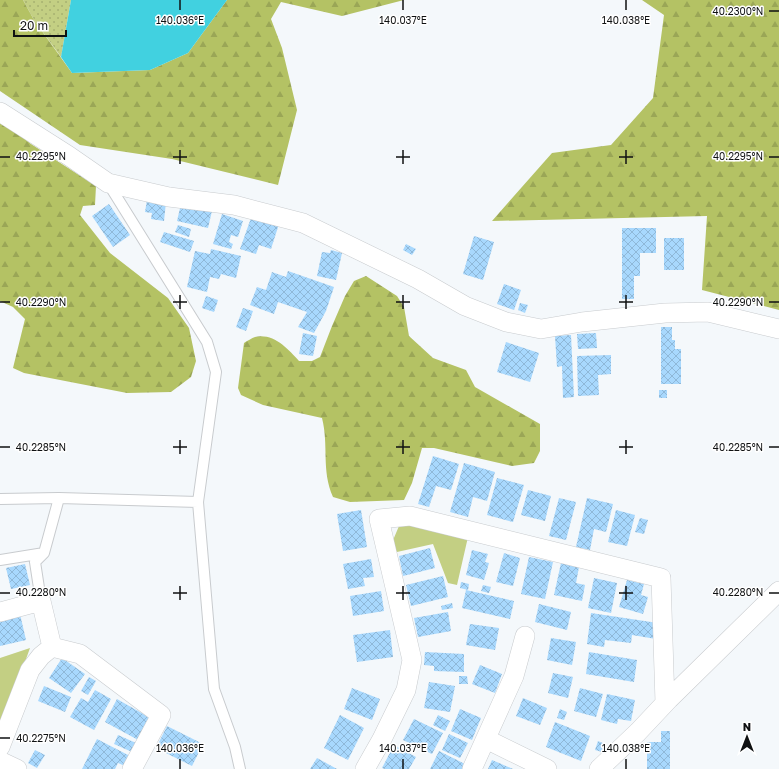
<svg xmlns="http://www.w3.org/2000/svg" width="779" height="769" viewBox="0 0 779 769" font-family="'Golos Text',sans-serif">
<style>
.grass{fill:url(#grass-dots)}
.forest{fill:url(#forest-firs)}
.park{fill:#c3cf83}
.water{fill:#41d1e0}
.building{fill:url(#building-cross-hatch)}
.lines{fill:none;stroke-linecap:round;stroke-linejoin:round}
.service-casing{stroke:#c8cbce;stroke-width:12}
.minor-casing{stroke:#c8cbce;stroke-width:20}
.service{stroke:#fff;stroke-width:10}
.minor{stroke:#fff;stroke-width:19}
.ticks{fill:none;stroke:#0f1112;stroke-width:1.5}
.ticks-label{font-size:10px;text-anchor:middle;fill:#0f1112;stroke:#fff;stroke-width:3;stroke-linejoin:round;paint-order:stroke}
</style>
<defs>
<pattern id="grass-dots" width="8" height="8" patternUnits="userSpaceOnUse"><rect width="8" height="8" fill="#c3cf83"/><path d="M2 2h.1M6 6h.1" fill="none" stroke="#a6b170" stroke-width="1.8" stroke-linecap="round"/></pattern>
<pattern id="forest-firs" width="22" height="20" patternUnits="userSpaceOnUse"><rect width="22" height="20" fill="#b4c264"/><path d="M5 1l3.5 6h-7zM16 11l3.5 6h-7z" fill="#9aa656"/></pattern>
<pattern id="building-cross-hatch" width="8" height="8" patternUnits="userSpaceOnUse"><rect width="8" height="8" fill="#a8d8fd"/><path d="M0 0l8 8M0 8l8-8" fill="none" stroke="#8fb8d8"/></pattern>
</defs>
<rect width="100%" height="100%" fill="#f4f8fb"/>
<path class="grass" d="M23 0H71L61 57 34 20Z"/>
<path class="forest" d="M0 0H23L34 20 72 73 150 70 188 53 227 0H404L342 16 281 2 271 19 282 48 297 110 278 185 172 159 80 145 0 91Z
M642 0H779V310L702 290 707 216 492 221 552 153 611 145 653 98 664 15Z
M0 122H3L31 144 96 186 95 205 83 206 80 215 110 253 168 298 189 328 196 361 191 377 171 392 127 393 24 373 13 368 25 319 13 307 0 301Z
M366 276 397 296 404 307 409 336 433 358 466 370 475 387 540 424V451L534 463 512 466 434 448H422L412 483 404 500 350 502 333 497C321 470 329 446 322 418L263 405 241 395 238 388 244 343C247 341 252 338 255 337 274 333 288 349 299 361H312L320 357 332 326 345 296 354 281Z"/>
<path class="park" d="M417 525 468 537 457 585 448 583 433 544 397 552 391 545 399 526Z
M30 648 0 731V658Z"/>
<path class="water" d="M71 0H227L188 53 150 70 72 73 61 57Z"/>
<path class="building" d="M147 200 166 202 164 221 151 219 152 213 145 212Z
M109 204 130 235 113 247 92 216Z
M181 204 212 211 208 228 177 221Z
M222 214 243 221 238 237 231 235 229 242 233 244 231 249 213 244Z
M252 215 279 224 271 249 259 245 256 254 240 249Z
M178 225 191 229 189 237 175 232Z
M622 228H656V253H640V276H634V299H622Z
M164 232 194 241 190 252 160 242Z
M474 236 494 242 483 280 463 274Z
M664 238H684V270H664Z
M406 244 416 249 412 255 403 250Z
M211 249 241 256 236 278 221 274 219 279 210 277 207 292 187 287 195 251 210 254Z
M331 250 342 253 336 280 317 276 322 252 330 253Z
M288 271 334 287 326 311 314 333 298 327 307 312 278 302 274 314 250 305 257 287 266 290 272 272 286 277Z
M504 284 521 290 514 310 497 304Z
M206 296 218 300 214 312 202 308Z
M520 303 528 305 525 313 518 310Z
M243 308 253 311 246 331 236 327Z
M661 327H672V340H675V349H681V384H661Z
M303 333 317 336 313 356 299 354Z
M596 333 597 348 578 349 577 334Z
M571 335 574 397 563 398 562 366 557 367 555 336Z
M506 342 539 353 530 382 497 372Z
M611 355V374L598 375 599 395 578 396 577 356Z
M659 390H667V398H659Z
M433 456 459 464 451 490 436 486 429 507 418 504Z
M464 463 495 472 487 501 473 497 468 517 450 512Z
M497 478 524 485 513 522 487 515Z
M528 490 551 496 545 521 521 515Z
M559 498 576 502 566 540 549 536Z
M587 498 613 504 606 532 594 529 590 550 576 547Z
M361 510 367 547 343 551 337 514Z
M616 510 635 515 627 546 608 542Z
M640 518 648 520 644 534 635 532Z
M430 548 435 568 403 576 399 556Z
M472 550 488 554 485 562 489 563 484 580 466 575Z
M504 553 520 558 513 586 496 582Z
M529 557 553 562 545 599 521 594Z
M371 559 374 577 363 578 365 586 348 589 343 564Z
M561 563 579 567 576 583 585 585 582 601 554 595Z
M25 564 30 585 11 589 6 568Z
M443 576 448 597 411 606 406 585Z
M594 578 617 583 611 613 588 608Z
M627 580 644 584 641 595 648 597 643 614 619 607Z
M461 582 469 584 468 590 460 588Z
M483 585 491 587 489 593 481 591Z
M466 590 514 601 510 619 462 608Z
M381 591 384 611 353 616 350 596Z
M452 603 453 608 442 610 441 606Z
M539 604 571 612 567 630 535 622Z
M448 612 451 631 418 637 414 618Z
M591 613 658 623 656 639 632 635 631 643 605 640 604 647 587 644Z
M20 614 26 640 0 646V619Z
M470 624 499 628 495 650 466 645Z
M390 630 393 657 357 662 353 635Z
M551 638 576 642 572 665 547 660Z
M425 652 464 654V672L434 671V666L424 665Z
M589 652 637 660 634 682 586 674Z
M62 658 85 674 71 693 49 678Z
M480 665 502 674 495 693 472 684Z
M553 673 573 677 568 698 548 693Z
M459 676H467L468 684H459Z
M89 677 96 681 88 695 81 691Z
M429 682 455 686 450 712 424 708Z
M44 686 71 697 65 712 38 701Z
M352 688 380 699 372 720 344 709Z
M580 688 603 694 596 717 574 711Z
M95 690 111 699 94 730 70 717 81 698 88 702Z
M607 694 635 700 631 721 618 719 617 724 601 720Z
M523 698 547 708 540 725 516 716Z
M117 699 152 719 140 741 105 722Z
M460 709 481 718 472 740 451 731Z
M560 709 567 712 564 720 557 718Z
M340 715 364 728 348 760 324 748Z
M438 715 450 721 445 731 433 725Z
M414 719 443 733 432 754 403 740Z
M555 722 590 736 581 761 546 747Z
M167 726 203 744 192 766 156 748Z
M661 731H670V769H647V742H661Z
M449 734 468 743 460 758 442 750Z
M118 735 136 743 132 752 114 744Z
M97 739 130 756 125 766 118 763 115 769H82Z
M598 741 605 744 602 752 595 750Z
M394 745 416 757 409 769H385L382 768Z
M35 750 45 755 37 768 28 763Z
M439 751 465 764 463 769H430Z
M317 758 337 769H310Z
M492 760 513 769H488Z"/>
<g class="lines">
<defs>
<path id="service" d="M59 498 198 502 216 372 207 342 108 183
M0 499 59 498 44 553 35 562 41 601
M198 502 214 689 235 747 240 769
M0 560 44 553"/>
<path id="minor" d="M0 112 69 156 108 183 169 197 234 205 303 223 418 279 465 306 506 322 541 329 582 322 665 313 708 312 779 329
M0 612 41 601 52 647
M486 739 547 769
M0 747 30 670 41 656 52 647 80 654 161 715 132 769
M0 761 17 769
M365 769 382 739 406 690 412 660 379 519 410 516 661 578 665 703
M472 769 514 676 525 636
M599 769 638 732 669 699 779 591"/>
</defs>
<use href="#service" class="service-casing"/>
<use href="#minor" class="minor-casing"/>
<use href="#service" class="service"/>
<use href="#minor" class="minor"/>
</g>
<path class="ticks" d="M180 0V10M403 0V10M626 0V10M769 11H779M180 150V164M403 150V164M626 150V164M0 157H10M173 157H187M396 157H410M619 157H633M769 157H779M180 295V309M403 295V309M626 295V309M0 302H10M173 302H187M396 302H410M619 302H633M769 302H779M180 440V454M403 440V454M626 440V454M0 447H10M173 447H187M396 447H410M619 447H633M769 447H779M180 586V600M403 586V600M626 586V600M0 593H10M173 593H187M396 593H410M619 593H633M769 593H779M0 738H10M180 759V769M403 759V769M626 759V769"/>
<g class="ticks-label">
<text x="738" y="15">40.2300°N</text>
<text x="180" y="24">140.036°E</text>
<text x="403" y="24">140.037°E</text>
<text x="626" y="24">140.038°E</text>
<text x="41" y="160">40.2295°N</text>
<text x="738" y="160">40.2295°N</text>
<text x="41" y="306">40.2290°N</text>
<text x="738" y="306">40.2290°N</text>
<text x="41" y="451">40.2285°N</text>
<text x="738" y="451">40.2285°N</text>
<text x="41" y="596">40.2280°N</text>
<text x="738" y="596">40.2280°N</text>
<text x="41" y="742">40.2275°N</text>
<text x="180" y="752">140.036°E</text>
<text x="403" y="752">140.037°E</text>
<text x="626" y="752">140.038°E</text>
</g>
<g transform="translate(747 737)" stroke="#ffffff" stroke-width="3" paint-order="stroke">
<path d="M0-3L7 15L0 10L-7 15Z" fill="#0f1112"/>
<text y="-6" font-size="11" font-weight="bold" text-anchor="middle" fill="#0f1112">N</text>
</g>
<path d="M14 30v6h52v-6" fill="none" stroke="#0f1112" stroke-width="2"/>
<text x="20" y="30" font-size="12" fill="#0f1112" stroke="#ffffff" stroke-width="3" paint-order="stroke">20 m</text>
</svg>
